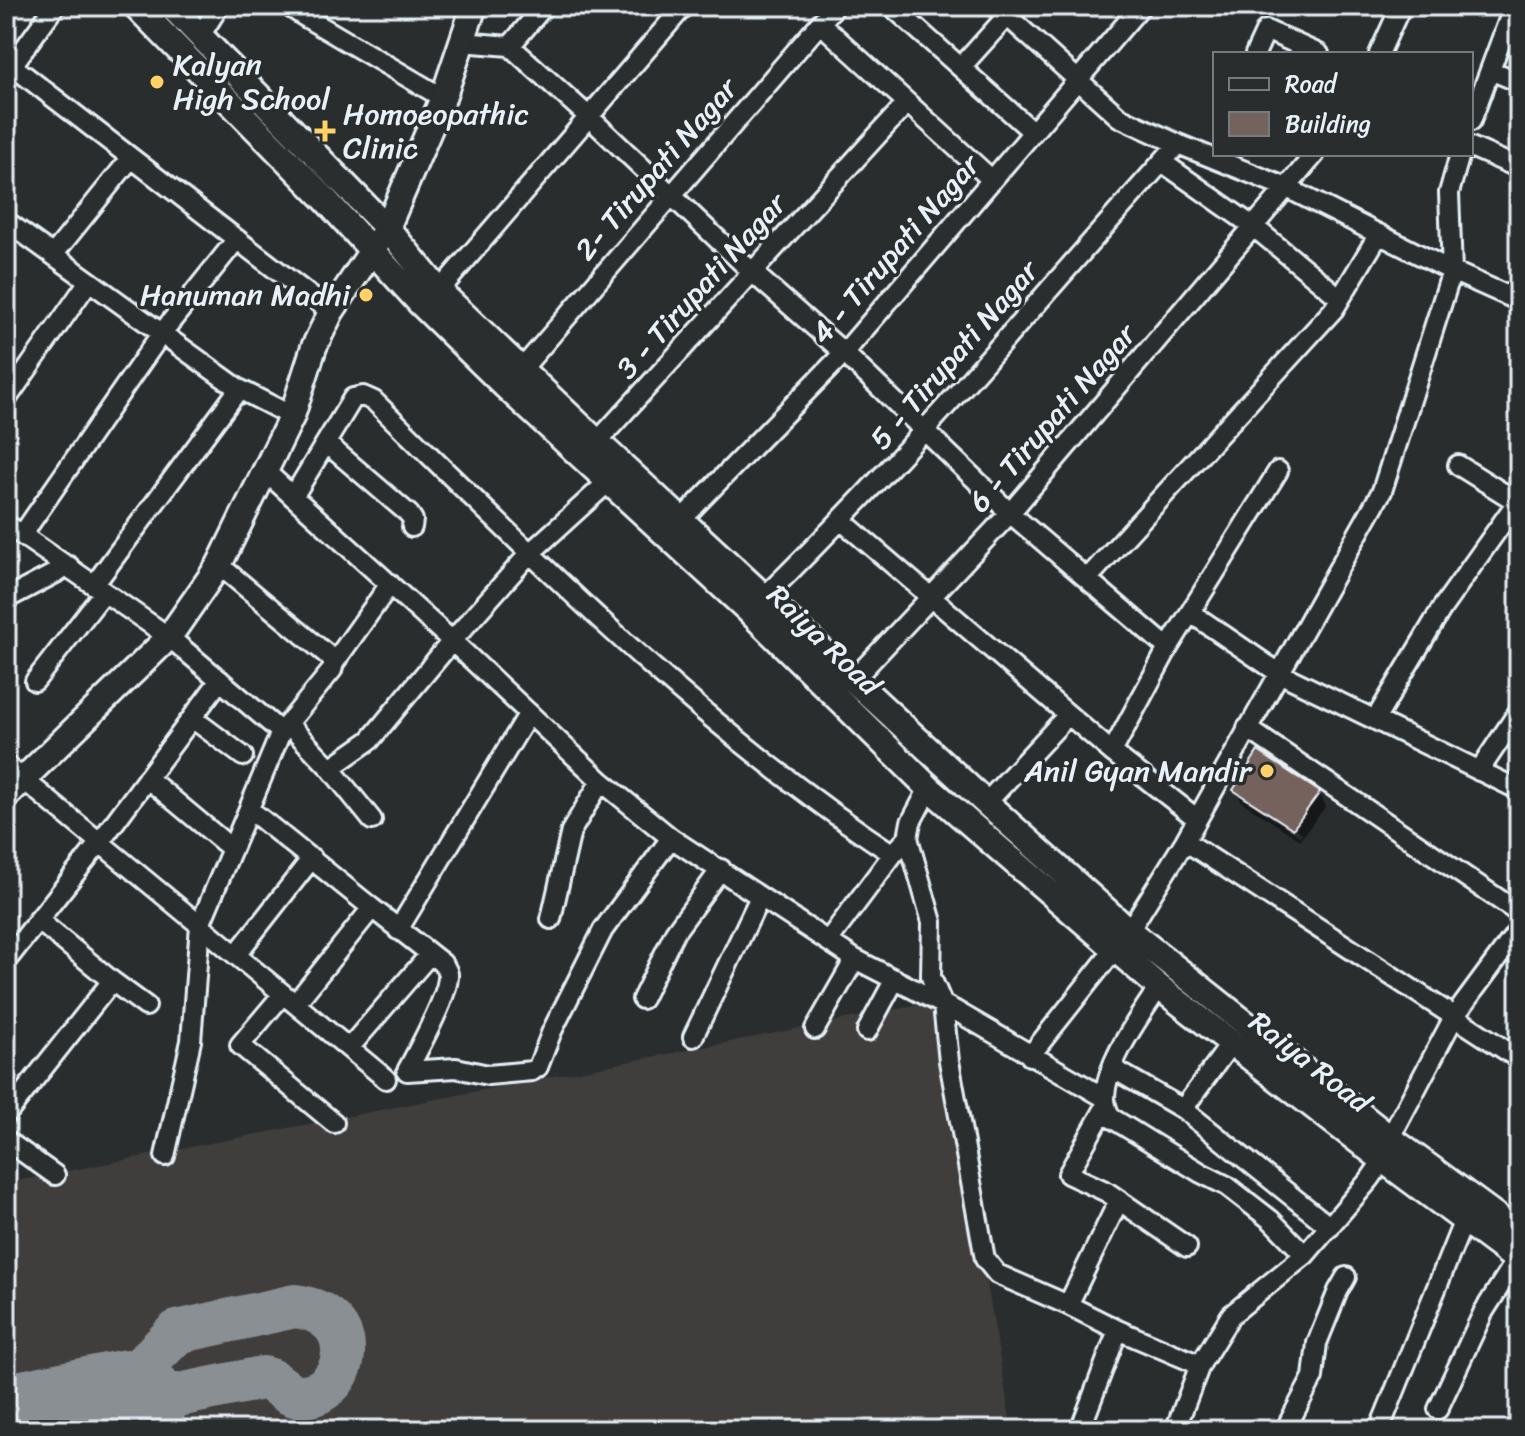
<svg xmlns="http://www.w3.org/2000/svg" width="1525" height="1436" viewBox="0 0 1525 1436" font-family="Sriracha,sans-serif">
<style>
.built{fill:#403d3c}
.shadow{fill:#0007;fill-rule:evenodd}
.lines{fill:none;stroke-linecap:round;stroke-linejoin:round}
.taxiway{stroke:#898f93;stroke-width:44}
.runway{stroke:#898f93;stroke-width:112}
.building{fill:#74625d;stroke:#e8f1f8;stroke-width:2}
.street-casing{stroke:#e8f1f8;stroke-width:24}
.secondary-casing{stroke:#e8f1f8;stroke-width:30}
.street{stroke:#2a2d2e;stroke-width:18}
.secondary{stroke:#2a2d2e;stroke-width:24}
.poi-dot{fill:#ffd166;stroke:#2a2d2e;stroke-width:3}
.labels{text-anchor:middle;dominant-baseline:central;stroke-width:7;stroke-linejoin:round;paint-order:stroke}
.poi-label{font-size:30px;fill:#e8f1f8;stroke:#2a2d2e;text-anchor:start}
.street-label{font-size:30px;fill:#e8f1f8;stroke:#2a2d2e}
</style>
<rect width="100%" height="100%" fill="#2a2d2e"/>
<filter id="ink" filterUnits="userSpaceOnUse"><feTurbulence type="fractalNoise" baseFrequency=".0125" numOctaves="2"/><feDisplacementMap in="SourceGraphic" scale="16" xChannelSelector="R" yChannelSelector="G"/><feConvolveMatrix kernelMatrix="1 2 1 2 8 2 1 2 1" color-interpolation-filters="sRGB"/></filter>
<g filter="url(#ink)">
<path class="built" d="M939 1001 1012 1430H6V1183Z"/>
<path class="shadow" d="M1235 790 1319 794 1326 806 1300 840 1242 802ZM1243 794 1302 833 1300 836 1243 799Z"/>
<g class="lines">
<path class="taxiway" d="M98 1412 177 1332 295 1306C368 1315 348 1397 300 1396 284 1395 277 1379 262 1378L130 1405"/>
<path class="runway" d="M6 1430 130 1405"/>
</g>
<path class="building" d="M1258 751 1320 792 1293 829 1233 790Z"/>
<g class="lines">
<defs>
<path id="street" d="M288 6 305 17 312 6
M996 6 1119 117 1178 144 1287 188 1452 271 1519 301
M896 10 1033 132
M305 17 443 98
M820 23 991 179
M200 36 219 6
M461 42 510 46 589 117 751 271 844 353 1010 513 1087 579 1334 309 1379 234
M510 46 544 6
M1255 54 1266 30 1319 54
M1379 54 1401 6
M6 61 331 312
M961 67 1007 16
M1490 70 1519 82
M6 74 55 6
M1471 121 1514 6
M1471 147 1519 168
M1162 162 1254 227 1340 298
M6 221 239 389
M53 255 131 158
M439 291 684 6
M521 370 835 6
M6 400 89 281
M597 442 906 104
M326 443 409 514 413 520 412 527
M1458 465 1519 503
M266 472 452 641 601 781 671 838 855 959 956 1011 1105 1098
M293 497 353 398 363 396 374 401C535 558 704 731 893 854L908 838
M681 520 844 353 1141 6
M842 521 1112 752 1196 818
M6 524 169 637 281 732 200 925 191 1041 165 1156
M22 535 161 334 237 239
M219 565 330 657 334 663 332 670 281 732
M1087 579 1168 648 1112 752
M94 585 239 389 292 416
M765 596C912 453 1041 296 1178 144
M6 599 69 566
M1191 613 1279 673 1519 790
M1168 648 1278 471
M334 663 390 584
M854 679 1010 513 1315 154
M35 681 104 592
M192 718 243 756
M1375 720 1442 608 1517 502
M288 724 330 768 370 740 452 641 530 553 617 474
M1247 728 1519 913
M6 765 386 1079
M330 768 372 820
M1479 771 1519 711
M147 778 232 849
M929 788 911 822 908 838 932 922 931 977 943 1005 949 1061 985 1259 997 1274 1068 1305
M986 803 1068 715
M249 809 372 908
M1185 841 1519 1059
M551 919 571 831 601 781
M398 930 529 713
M828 941 893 854
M236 955 312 858
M6 961 100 842 220 680
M112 981 146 1006
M1159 987C1140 1016 1105 1063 1105 1099 1105 1105 1108 1111 1110 1117L1201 1173 1227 1186 1271 1220 1305 1255
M283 994 240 1045 334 1123
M642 999 675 932 721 869
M295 1004 372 908 442 963C445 967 447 969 448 974 450 993 417 1052 407 1071L456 1068 488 1075 532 1071 538 1067 552 1031 603 930 671 838
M815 1029 855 959
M867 1031 895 979
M693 1037 760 897
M349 1048 430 954
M1030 1056 1129 931 1185 841 1382 491 1452 271 1449 193 1460 154
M1112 1068 1183 1109 1330 1227
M1106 1106 1068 1174 1107 1192 1187 1247
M1183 1109 1232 1042
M6 1115 112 981 38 920
M6 1140 55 1175
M1118 1330 1068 1305 1119 1200
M1438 1409 1484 1311 1517 1259
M1080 1430 1118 1330 1200 1365
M1175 1430 1200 1365 1231 1315 1305 1255 1370 1179 1383 1160 1390 1138 1454 1017 1519 929
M1285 1430 1313 1377 1317 1343 1338 1291 1346 1277
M1379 1430 1464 1220"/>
<path id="secondary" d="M136 6 324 198 419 302 505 386 748 610 929 788 1159 987 1383 1160 1519 1261
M171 6 387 228 439 291 597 442 986 803 1129 931 1390 1138 1519 1233
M6 796 169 637 219 565 292 416 314 347 331 312 387 228 443 98 474 6"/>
</defs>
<use href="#street" class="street-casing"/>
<use href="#secondary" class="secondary-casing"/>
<use href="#street" class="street"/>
<use href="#secondary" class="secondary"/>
</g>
</g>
<g class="poi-dot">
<circle cx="157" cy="82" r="8"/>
<path d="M321 119h8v8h8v8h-8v8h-8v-8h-8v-8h8z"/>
<circle cx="366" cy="295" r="8"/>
<circle cx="1267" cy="771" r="8"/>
</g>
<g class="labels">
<g class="poi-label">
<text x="173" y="65">Kalyan<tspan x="173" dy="34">High School</tspan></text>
<text x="343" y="114">Homoeopathic<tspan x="343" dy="34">Clinic</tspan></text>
<text x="350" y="295" text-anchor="end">Hanuman Madhi</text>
<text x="1251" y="771" text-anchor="end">Anil Gyan Mandir</text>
</g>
<g class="street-label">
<text transform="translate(656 169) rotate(-49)">2- Tirupati Nagar</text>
<text transform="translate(895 249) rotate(-49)">4 - Tirupati Nagar</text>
<text transform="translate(701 286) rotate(-48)">3 - Tirupati Nagar</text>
<text transform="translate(954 355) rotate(-49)">5 - Tirupati Nagar</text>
<text transform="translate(1052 418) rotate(-49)">6 - Tirupati Nagar</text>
<text transform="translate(824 640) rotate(44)">Raiya Road</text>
<text transform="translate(1310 1062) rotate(38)">Raiya Road</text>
</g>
</g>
<rect width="1525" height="1436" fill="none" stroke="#2a2d2e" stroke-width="32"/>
<rect x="16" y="16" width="1493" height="1404" fill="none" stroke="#e8f1f8" stroke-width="3" filter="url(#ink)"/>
<rect x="1213" y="52" width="260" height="104" fill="#2a2d2e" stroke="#767b7f" stroke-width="2"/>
<rect x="1229" y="78" width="40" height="12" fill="#2a2d2e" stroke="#767b7f" stroke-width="2"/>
<text x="1285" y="92" font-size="24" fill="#e8f1f8">Road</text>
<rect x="1229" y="112" width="40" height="24" fill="#74625d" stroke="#767b7f" stroke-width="2"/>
<text x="1285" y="132" font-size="24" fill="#e8f1f8">Building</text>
</svg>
